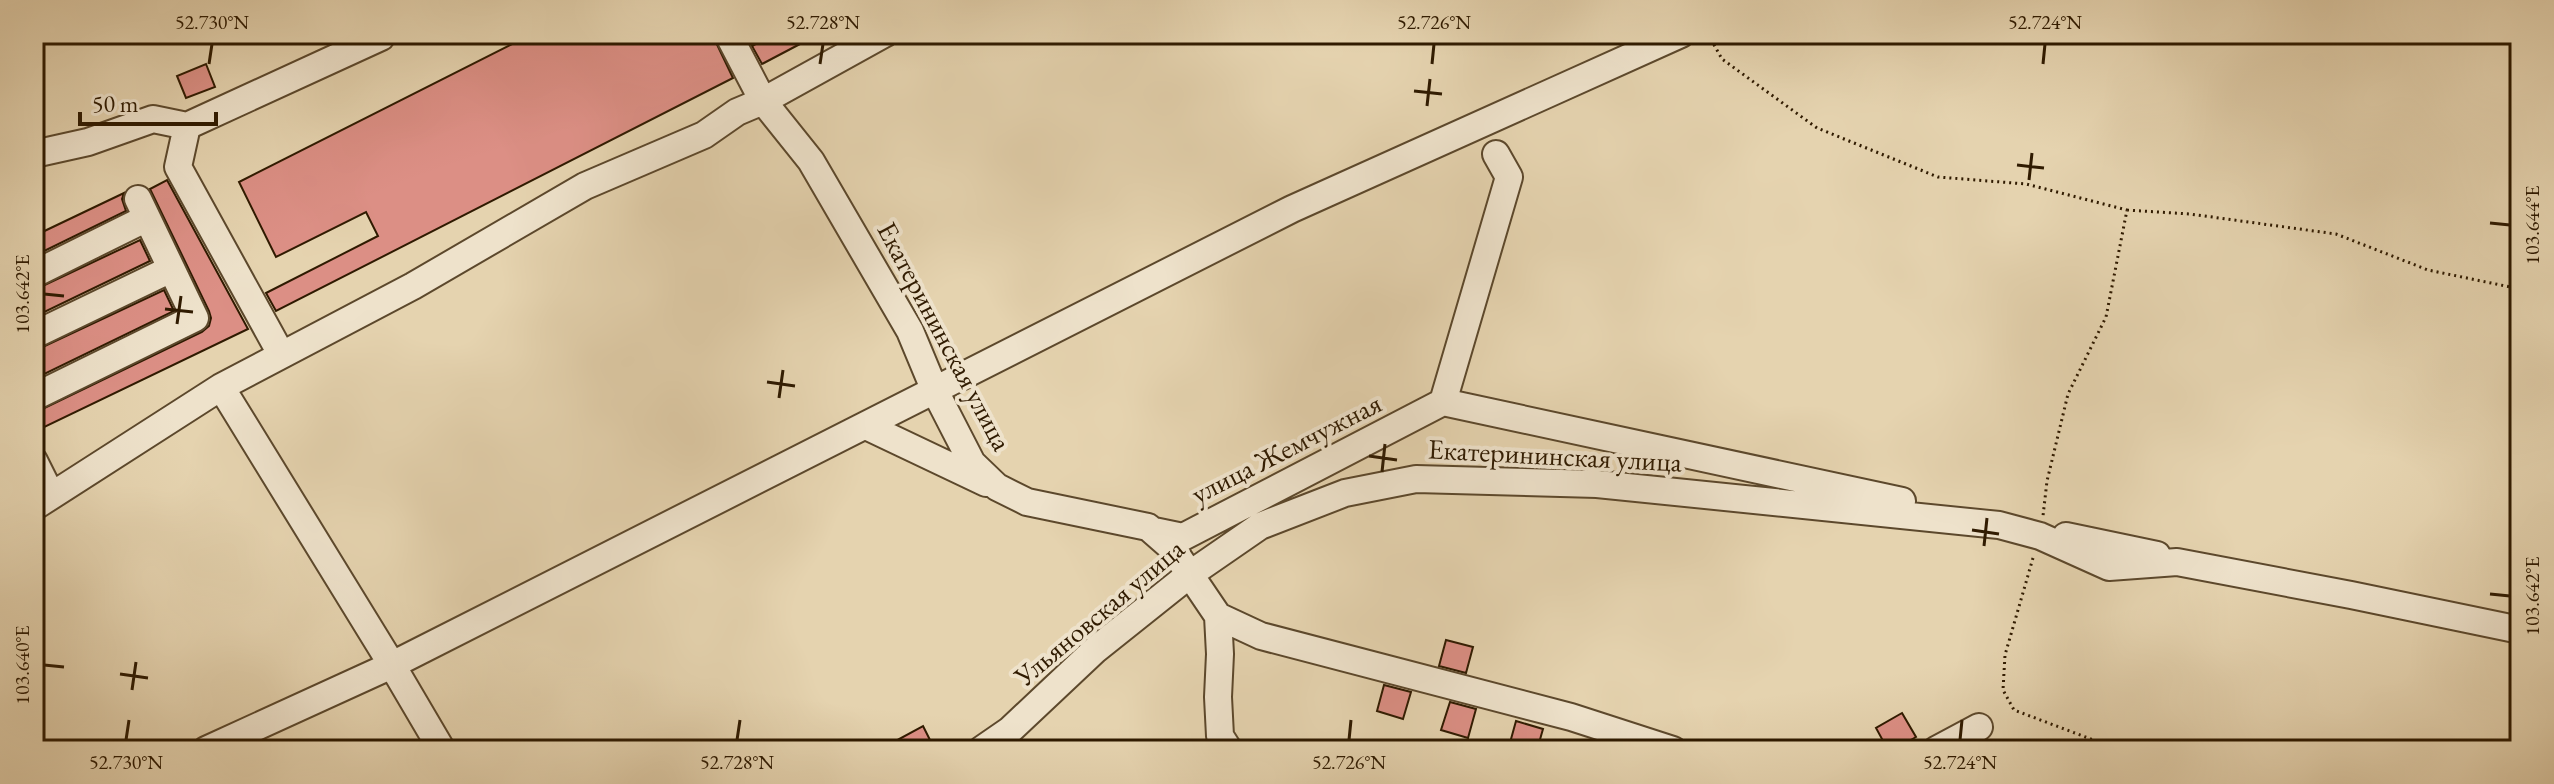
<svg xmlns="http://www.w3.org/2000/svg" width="2554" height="784" viewBox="0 0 2554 784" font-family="'EB Garamond',serif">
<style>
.building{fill:#dc8f85;stroke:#2f1a00;stroke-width:2}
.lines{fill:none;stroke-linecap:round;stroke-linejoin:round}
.minor-casing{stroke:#5c482c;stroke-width:30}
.path{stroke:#2f1a00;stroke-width:3;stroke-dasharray:2 4;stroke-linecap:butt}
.minor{stroke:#eee2cb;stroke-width:26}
.ticks{fill:none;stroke:#2f1a00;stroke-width:3}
.labels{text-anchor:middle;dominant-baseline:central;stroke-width:8;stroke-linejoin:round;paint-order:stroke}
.street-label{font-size:28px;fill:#2f1a00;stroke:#eee2cb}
.neatline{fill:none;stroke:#2f1a00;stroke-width:3}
.ticks-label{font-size:20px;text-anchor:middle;fill:#2f1a00}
</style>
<rect width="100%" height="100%" fill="#e5d3af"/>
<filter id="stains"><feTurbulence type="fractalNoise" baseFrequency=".0025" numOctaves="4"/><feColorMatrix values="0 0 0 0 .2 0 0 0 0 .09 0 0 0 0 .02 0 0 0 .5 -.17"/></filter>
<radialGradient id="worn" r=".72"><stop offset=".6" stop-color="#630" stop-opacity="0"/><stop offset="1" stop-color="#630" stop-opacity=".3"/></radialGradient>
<path class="building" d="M532 34H712L733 78 276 311 266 293 378 236 366 212 276 257 239 182Z
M775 34H819L762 64 752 46Z
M206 64 215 87 186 98 177 76Z
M167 180 248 329 34 432V413L202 332 209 326 211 318 209 311 150 189Z
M124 193 122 199 126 211 34 256V236Z
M140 240 150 261 34 317V290Z
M164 290 174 311 34 379V351Z
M1446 640 1473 647 1466 673 1439 666Z
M1384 685 1411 692 1403 719 1377 711Z
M1450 702 1476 709 1468 738 1441 730Z
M1902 713 1916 737 1893 750H1888L1876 728Z
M1516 721 1543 729 1537 750H1508Z
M923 726 935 750H879Z"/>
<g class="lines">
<defs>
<path id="minor" d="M728 34 763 101 811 161 910 331 935 391 972 463 997 487 1027 502 1148 527 1172 548 1218 616 1220 654 1218 697 1220 736 1229 750
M34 154 88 142 153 119 187 126
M34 274 147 218
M34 335 171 269
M281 354 178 167 187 126 381 37 380 34
M221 387 392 665 442 750
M34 397 195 318 138 199
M1443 402 1902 501
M866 426 986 483
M34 461 51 495
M34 507 221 387 413 286 585 186 704 135 737 112 763 101 884 34
M1154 531 1183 537 1443 402 1509 177 1496 154
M2066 536 2157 555
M1218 616 1261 636 1571 717 1673 750
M206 750 392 665 1292 209 1681 34
M981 750 1010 730 1095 650 1189 575 1260 526 1345 493 1416 479 1597 484 1999 525 2040 536 2109 567 2177 562 2351 595 2520 630
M1936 750 1979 727"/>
</defs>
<use href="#minor" class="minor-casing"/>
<path class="path" d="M1708 34 1722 59 1817 128 1938 177 2026 184 2127 210 2106 317 2068 394 2047 481 2043 516
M2127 210 2190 214 2336 234 2428 270 2520 289
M2033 558 2005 655 2003 690 2014 710 2120 750"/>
<use href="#minor" class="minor"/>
</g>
<path class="ticks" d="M209 64 212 44M820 64 823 44M1432 64 1434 44M2043 64 2045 44M1414 91 1442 94M1427 106 1430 79M2017 165 2044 168M2029 180 2032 153M2490 223 2510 225M44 294 64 296M165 309 193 312M177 324 181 296M767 382 795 386M779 398 783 370M1369 456 1397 460M1382 472 1385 444M1972 530 1999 534M1984 546 1987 518M2490 594 2510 596M44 665 64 667M120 674 148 678M132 690 136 662M126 740 129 720M737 740 740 720M1349 740 1351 720M1960 740 1962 720"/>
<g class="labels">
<g class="street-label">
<text transform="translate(945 336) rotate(62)">Екатерининская улица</text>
<text transform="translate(1286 448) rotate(-27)">улица Жемчужная</text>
<text transform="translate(1555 455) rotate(3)">Екатерининская улица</text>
<text transform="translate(1099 612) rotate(-40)">Ульяновская улица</text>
</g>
</g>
<rect width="2554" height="784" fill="none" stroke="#e5d3af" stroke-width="88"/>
<path d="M80 112v12h136v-12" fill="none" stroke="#2f1a00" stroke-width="4"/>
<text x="92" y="112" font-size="24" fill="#2f1a00" stroke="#eee2cb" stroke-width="6" paint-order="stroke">50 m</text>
<rect x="44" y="44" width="2466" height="696" class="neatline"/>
<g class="ticks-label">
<text x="212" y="29">52.730°N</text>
<text x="823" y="29">52.728°N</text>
<text x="1434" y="29">52.726°N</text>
<text x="2045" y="29">52.724°N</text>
<text transform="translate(2532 225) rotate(-90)" y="7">103.644°E</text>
<text transform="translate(22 294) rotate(-90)" y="7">103.642°E</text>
<text transform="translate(2532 596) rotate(-90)" y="7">103.642°E</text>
<text transform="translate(22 665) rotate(-90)" y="7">103.640°E</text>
<text x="126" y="769">52.730°N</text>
<text x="737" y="769">52.728°N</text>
<text x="1349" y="769">52.726°N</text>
<text x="1960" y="769">52.724°N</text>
</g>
<rect width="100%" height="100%" filter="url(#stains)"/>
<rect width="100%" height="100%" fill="url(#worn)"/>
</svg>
